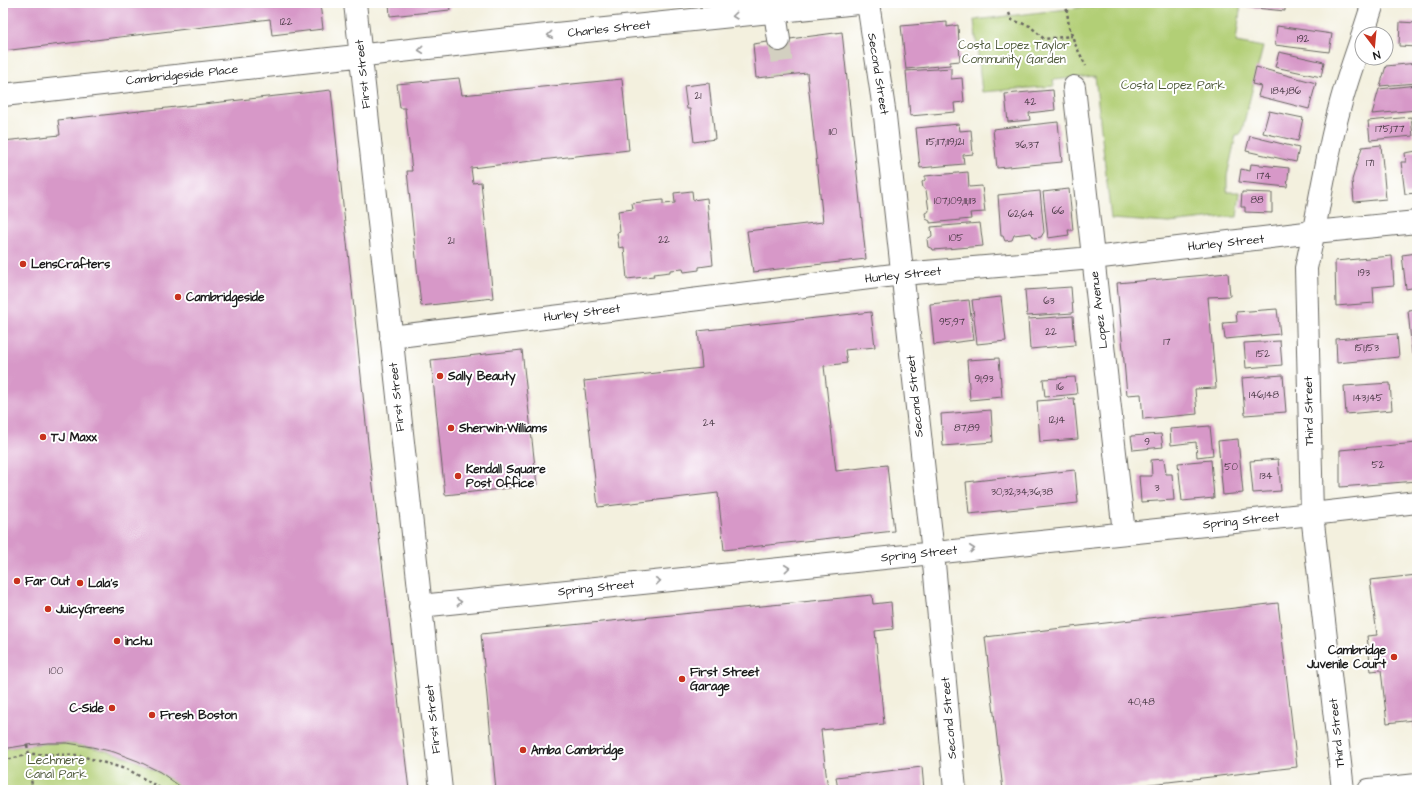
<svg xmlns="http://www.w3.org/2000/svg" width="1420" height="793" viewBox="0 0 1420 793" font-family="'Architects Daughter',sans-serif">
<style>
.green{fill:#b2cf76;stroke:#677649}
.building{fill:#d798c8}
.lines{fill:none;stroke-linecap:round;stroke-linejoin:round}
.minor-tunnel{stroke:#d3d0c1;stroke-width:22;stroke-dasharray:22 11;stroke-linecap:butt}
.minor-casing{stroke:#676660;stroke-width:24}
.major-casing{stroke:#676660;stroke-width:24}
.path{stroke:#676660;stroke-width:2.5;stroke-dasharray:3 3;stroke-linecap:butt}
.minor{stroke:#fff;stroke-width:22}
.major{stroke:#fff;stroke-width:22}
.oneway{stroke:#999}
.poi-dot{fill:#c8321e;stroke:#fff;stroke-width:1.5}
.labels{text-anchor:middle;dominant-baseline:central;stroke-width:4;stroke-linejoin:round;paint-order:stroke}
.number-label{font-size:10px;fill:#4b3b47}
.street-label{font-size:12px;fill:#1c1c1c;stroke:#fff}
.park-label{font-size:12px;fill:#505b3c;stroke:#fff}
.poi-label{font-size:12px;font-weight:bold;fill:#1c1c1c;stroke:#fff;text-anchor:start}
</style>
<rect width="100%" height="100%" fill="#fff"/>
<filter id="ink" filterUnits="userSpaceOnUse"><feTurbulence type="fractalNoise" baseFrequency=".025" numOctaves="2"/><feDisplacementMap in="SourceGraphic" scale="8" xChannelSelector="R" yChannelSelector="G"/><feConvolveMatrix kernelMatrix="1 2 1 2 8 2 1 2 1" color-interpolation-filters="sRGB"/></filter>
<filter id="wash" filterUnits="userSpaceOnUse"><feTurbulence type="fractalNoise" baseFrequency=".012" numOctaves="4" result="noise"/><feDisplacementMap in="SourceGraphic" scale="16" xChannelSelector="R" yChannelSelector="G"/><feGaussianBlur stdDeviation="0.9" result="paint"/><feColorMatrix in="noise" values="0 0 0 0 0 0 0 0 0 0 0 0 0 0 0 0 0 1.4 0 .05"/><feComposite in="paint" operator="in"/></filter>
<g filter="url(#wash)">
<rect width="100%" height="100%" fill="#f3f0de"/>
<path class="green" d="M1119 3H1241L1236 42 1263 47 1241 134 1236 135 1227 176V192H1240L1237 217H1225L1169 223 1111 219 1095 76 1053 80 1054 86 982 92 974 20Z
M56 743C104 746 147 760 185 790H3V749L27 745Z"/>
<g id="blocks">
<path class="building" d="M3 3H320L323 29 272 35 270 19 3 51Z
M389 3H449L450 10 390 16Z
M1245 3H1285V11L1245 7Z
M947 22V27L958 25 960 61 950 62V65L906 69 901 26Z
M1400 22 1417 23V47L1399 46Z
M1277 26 1332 34 1329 52 1275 45Z
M842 32 866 259 753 272 747 231 823 222 807 73 756 78 753 44Z
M1279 52 1324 62 1321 77 1275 67Z
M1417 63V83L1380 86 1386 66Z
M1256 67 1316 83 1309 109 1258 96 1261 86 1252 84Z
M951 68V79L962 78 964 102 954 103 955 112 910 116 906 71Z
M459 78 462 95 622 79 629 150 471 168 473 183 481 182 493 298 421 306 407 171H412L405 108H400L397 84Z
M709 83 715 139 694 142 690 109H687L684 86Z
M1417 85V110L1372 114 1379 89Z
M331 90 369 452 409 790H185L160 772 138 761 114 752 92 747 67 743H48L27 745 3 749V141L60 135 58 120Z
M1053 90 1055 110 1029 113 1030 120 1008 122 1005 94Z
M1269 111 1303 118 1298 141 1263 133Z
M1411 117 1413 136 1370 140 1368 121Z
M1058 122 1062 162 997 168 993 129Z
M959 124 960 131 971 130 973 154 963 155 964 164 920 168 916 128Z
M1250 136 1299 148 1296 162 1246 151Z
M1381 145 1386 199 1354 202 1352 180 1362 147Z
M1417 151V193L1405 194 1401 162H1406L1405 153Z
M1251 164 1289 168 1287 187 1239 182 1241 169 1250 171Z
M968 172 969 187 982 186 985 212 970 213 971 219 930 223V221L926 219 925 213 929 211 926 190 923 188 922 182 925 180V176Z
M1069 189 1073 230H1068L1069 235 1048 238 1043 192Z
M692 191 693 200 707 198 713 265 699 267V270L684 272 683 269 670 270V272L653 274 654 276 627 279 624 247 619 248 617 233 620 232 618 211 633 209 632 203 663 200V204L675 203 674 193Z
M1040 191 1044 232 1041 237 1034 238 1031 233 1014 235 1012 240 1005 241 1003 236H1001L998 195Z
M1242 192 1272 193V213L1245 212V207H1241Z
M980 223 983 246 933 250V249L928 247 927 239 932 236 931 227Z
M1417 253V287L1406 289 1402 255Z
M1392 256 1394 285 1373 287 1374 303 1336 306 1335 261Z
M1228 273 1230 296 1208 297 1216 388 1195 389 1197 414 1143 419 1141 394 1127 395 1117 283Z
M1071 287 1073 313 1027 316 1025 290Z
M1001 297 1006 341 977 344 972 300Z
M969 300 974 340 934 345 930 304Z
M1277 309 1280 334 1225 339 1223 323 1237 322 1236 312Z
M1417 309V353H1412L1408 310Z
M871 312 875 347 845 350 847 363 824 366 836 471 887 465 894 531 724 550 718 493 598 507 584 381 702 368 698 331Z
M1073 316 1075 345 1030 349 1028 319Z
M1397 334 1399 357 1337 363 1336 339Z
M1280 341 1282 365 1246 368 1244 343Z
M522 350 537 485 445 495 431 360Z
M999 358 1002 397 970 400 967 360Z
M1283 375 1286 412 1245 415 1242 378Z
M1075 377 1077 394 1045 397 1043 379Z
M1390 383 1392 410 1346 414 1344 386Z
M1074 398 1078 439 1040 442 1037 401Z
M991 410 993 442 943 446 941 414Z
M1210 426 1213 455 1197 457 1196 442 1171 445 1170 429Z
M1161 434 1163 447 1133 450 1131 436Z
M1238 439 1243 493 1223 495 1218 441Z
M1417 443V481L1340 487V450Z
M1164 459 1166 474H1172L1174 500 1141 502 1139 476H1152L1151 460Z
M1278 459 1281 491 1253 493 1250 461Z
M1211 460 1214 498 1182 501 1178 463Z
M1075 470 1078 503 969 514 966 482Z
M1417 575V728L1414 729 1413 720 1387 723 1381 670 1371 671 1367 636 1377 635 1370 580Z
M872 595 873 604 891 602 893 629 875 631 884 724 821 730 828 790H496L481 634Z
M1278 603 1297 767 1099 790H1003L985 637Z
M922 767 924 790H838L836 777Z"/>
</g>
</g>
<g filter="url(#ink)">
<use href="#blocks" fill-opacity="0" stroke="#676660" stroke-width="1"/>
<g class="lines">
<path class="minor-tunnel" d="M779 40 783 75"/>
<defs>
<path id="minor" d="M355 3 441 790
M868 3 885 116 933 553 955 790
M775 12 779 40
M1074 87 1124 533
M3 95 537 36 858 3
M391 337 902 274 1093 258 1314 232 1417 222
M420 606 1312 514 1417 502
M1369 790 1417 785"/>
<path id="major" d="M1363 34 1373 3
M1343 790 1312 514 1306 268C1318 216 1325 162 1339 110 1345 85 1354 61 1362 37"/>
</defs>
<use href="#minor" class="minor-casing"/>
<use href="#major" class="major-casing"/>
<path class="path" d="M1066 3 1069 27 1075 44 1086 66
M1009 13 1012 20 1030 26 1044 39 1072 36
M27 745 29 754 32 788
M3 761 29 754 78 755 129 770 163 790
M28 790 32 788 43 790"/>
<use href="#minor" class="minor"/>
<use href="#major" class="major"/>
</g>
<defs><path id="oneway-chevron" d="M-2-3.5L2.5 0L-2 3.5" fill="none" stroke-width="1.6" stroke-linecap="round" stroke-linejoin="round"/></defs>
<g class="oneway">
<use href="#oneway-chevron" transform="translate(735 16) rotate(174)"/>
<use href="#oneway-chevron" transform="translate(550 35) rotate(174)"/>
<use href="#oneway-chevron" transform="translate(421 50) rotate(174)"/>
<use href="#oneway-chevron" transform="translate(972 549) rotate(-6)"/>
<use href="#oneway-chevron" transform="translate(787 568) rotate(-6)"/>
<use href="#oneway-chevron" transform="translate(658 581) rotate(-6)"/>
<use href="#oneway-chevron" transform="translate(459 602) rotate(-6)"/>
</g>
</g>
<g class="poi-dot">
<circle cx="23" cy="264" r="4"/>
<circle cx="178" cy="297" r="4"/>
<circle cx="440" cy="376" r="4"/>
<circle cx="451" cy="428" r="4"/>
<circle cx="43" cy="437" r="4"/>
<circle cx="458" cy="476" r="4"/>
<circle cx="17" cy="581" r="4"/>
<circle cx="80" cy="583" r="4"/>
<circle cx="48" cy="609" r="4"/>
<circle cx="117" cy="641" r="4"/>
<circle cx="1394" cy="657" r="4"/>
<circle cx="682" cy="679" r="4"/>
<circle cx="112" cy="708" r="4"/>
<circle cx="152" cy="715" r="4"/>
<circle cx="523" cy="750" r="4"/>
</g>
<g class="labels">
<g class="number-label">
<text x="286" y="22">122</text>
<text x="1303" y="39">192</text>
<text x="1286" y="91">184;186</text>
<text x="698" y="96">21</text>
<text x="1030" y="102">42</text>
<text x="1390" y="129">175;177</text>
<text x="833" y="132">110</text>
<text x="945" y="142">115;117;119;121</text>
<text x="1027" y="145">36,37</text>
<text x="1370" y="163">171</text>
<text x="1264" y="176">174</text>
<text x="1257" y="200">88</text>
<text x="955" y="201">107;109;111;113</text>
<text x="1058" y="211">66</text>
<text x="1021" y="214">62;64</text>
<text x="956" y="238">105</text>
<text x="664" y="240">22</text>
<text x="451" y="241">21</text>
<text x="1364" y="273">193</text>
<text x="1049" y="301">63</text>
<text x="952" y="322">95;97</text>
<text x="1051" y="332">22</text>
<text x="1167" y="342">17</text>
<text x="1367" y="348">151;153</text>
<text x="1263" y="354">152</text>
<text x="984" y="379">91;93</text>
<text x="1060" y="387">16</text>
<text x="1264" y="395">146;148</text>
<text x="1368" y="398">143;145</text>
<text x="1057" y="420">12;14</text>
<text x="709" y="423">24</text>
<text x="967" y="428">87;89</text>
<text x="1147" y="442">9</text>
<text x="1378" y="465">52</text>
<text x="1231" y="467">50</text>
<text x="1266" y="476">134</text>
<text x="1157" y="488">3</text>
<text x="1022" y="492">30;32;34;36;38</text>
<text x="56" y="671">100</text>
<text x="1141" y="702">40;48</text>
</g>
<g class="street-label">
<text transform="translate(609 29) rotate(-6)">Charles Street</text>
<text transform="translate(363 74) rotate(-96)">First Street</text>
<text transform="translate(878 74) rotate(81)">Second Street</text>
<text transform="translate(182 75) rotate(-6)">Cambridgeside Place</text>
<text transform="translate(1226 243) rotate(-6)">Hurley Street</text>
<text transform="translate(903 275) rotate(-6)">Hurley Street</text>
<text transform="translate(1099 310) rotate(-97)">Lopez Avenue</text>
<text transform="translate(582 313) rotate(-7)">Hurley Street</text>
<text transform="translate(915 396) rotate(-96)">Second Street</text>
<text transform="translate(397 397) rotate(-96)">First Street</text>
<text transform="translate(1309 411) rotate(-91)">Third Street</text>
<text transform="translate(1241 521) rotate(-6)">Spring Street</text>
<text transform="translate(919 554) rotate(-6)">Spring Street</text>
<text transform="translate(596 588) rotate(-6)">Spring Street</text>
<text transform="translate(949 718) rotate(-95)">Second Street</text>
<text transform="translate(433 719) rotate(-96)">First Street</text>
<text transform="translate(1337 733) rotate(-96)">Third Street</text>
</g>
<g class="park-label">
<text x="1014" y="45">Costa Lopez Taylor<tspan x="1014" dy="14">Community Garden</tspan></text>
<text x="1173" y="85">Costa Lopez Park</text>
<text x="56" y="760">Lechmere<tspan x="56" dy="14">Canal Park</tspan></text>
</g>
<g class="poi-label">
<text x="31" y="264">LensCrafters</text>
<text x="186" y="297">Cambridgeside</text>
<text x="448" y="376">Sally Beauty</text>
<text x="459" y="428">Sherwin-Williams</text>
<text x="51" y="437">TJ Maxx</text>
<text x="466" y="469">Kendall Square<tspan x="466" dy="14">Post Office</tspan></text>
<text x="25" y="581">Far Out</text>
<text x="88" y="583">Lala's</text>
<text x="56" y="609">JuicyGreens</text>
<text x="125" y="641">inchu</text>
<text x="1386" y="650" text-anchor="end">Cambridge<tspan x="1386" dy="14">Juvenile Court</tspan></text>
<text x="690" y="672">First Street<tspan x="690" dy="14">Garage</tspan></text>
<text x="104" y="708" text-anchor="end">C-Side</text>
<text x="160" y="715">Fresh Boston</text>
<text x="531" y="750">Amba Cambridge</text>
</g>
</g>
<rect width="1420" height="793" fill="none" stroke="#fff" stroke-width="16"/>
<g transform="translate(1374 46) rotate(164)"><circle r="19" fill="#ffffff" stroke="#a4a4a4"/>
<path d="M0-3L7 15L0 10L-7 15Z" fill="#c8321e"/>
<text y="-6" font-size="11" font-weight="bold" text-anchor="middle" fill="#1c1c1c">N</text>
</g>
</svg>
